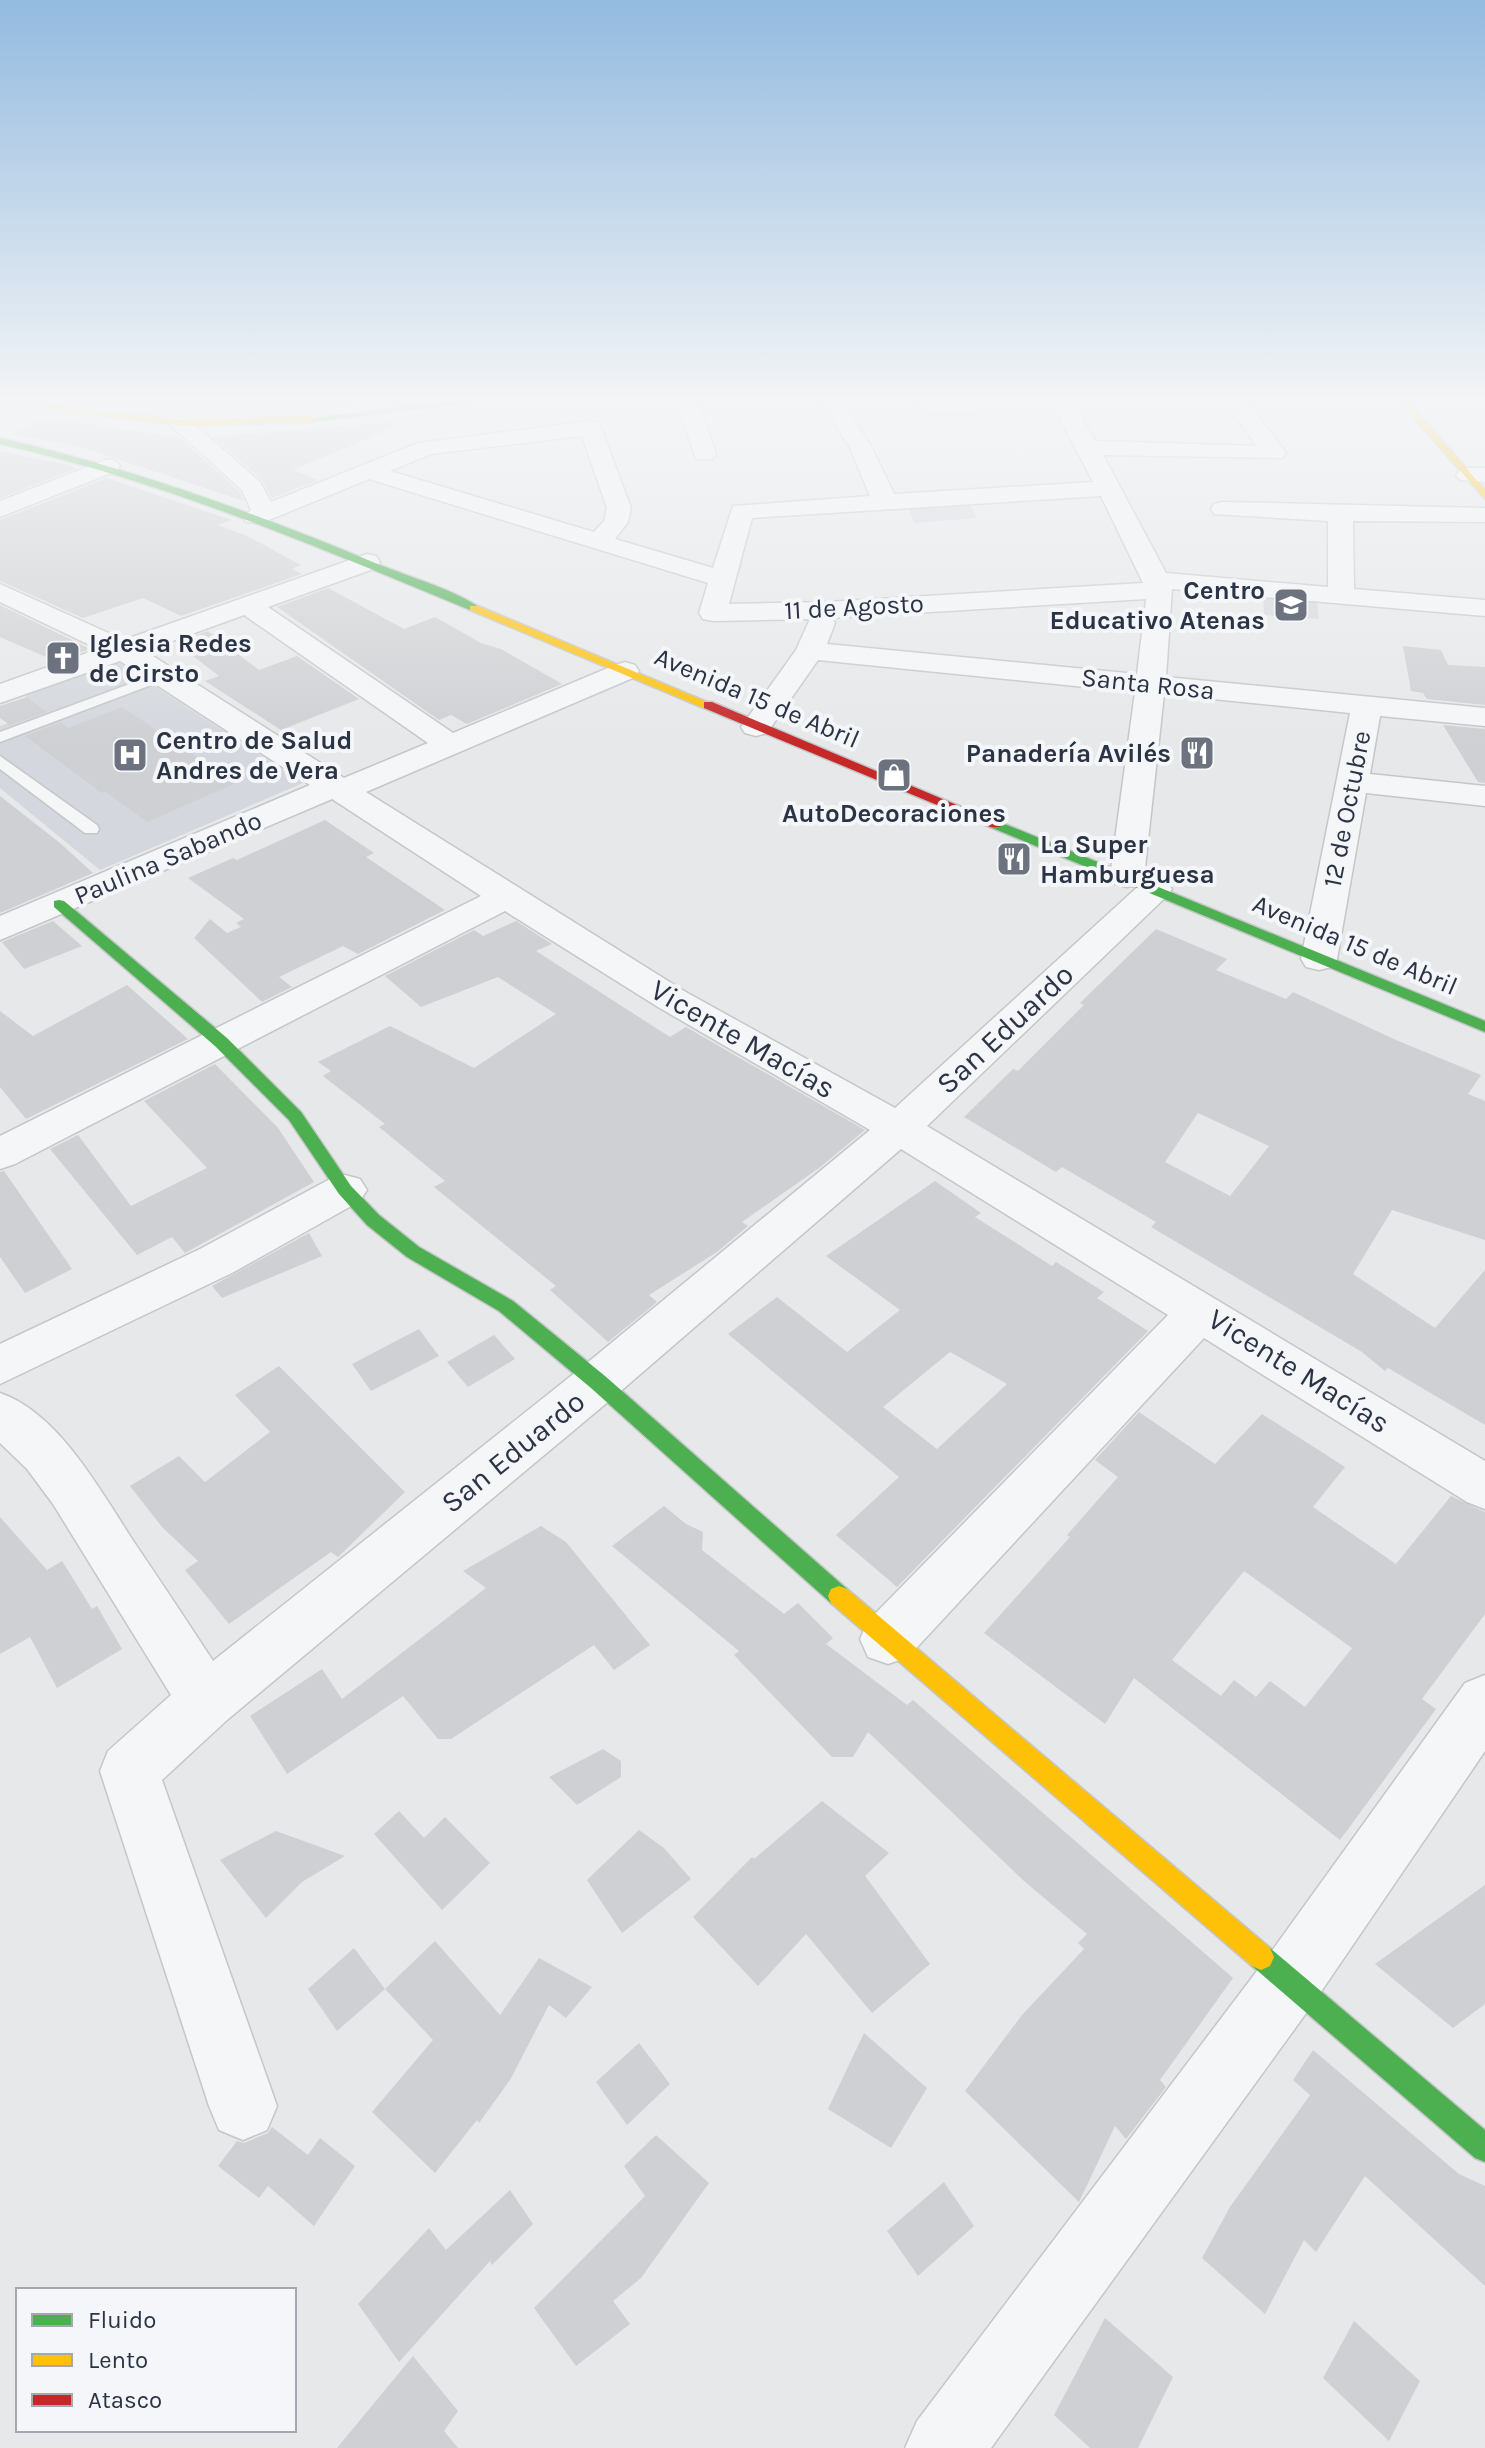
<svg xmlns="http://www.w3.org/2000/svg" width="1485" height="2448" viewBox="0 0 1485 2448" font-family="Karla,sans-serif">
<style>
.built{fill:#d4d7dd}
.green{fill:#d6ded6}
.building{fill:#ced0d3;fill-rule:evenodd}
.lines{fill:none;stroke-linecap:round;stroke-linejoin:round}
.lane-casing{stroke:#c4c6c8;stroke-width:3}
.street-casing{stroke:#c4c6c8;stroke-width:3}
.fast-casing{stroke:#c4c6c8;stroke-width:3}
.slow-casing{stroke:#c4c6c8;stroke-width:3}
.jam-casing{stroke:#c4c6c8;stroke-width:3}
.lane{fill:#f5f6f7;fill-rule:evenodd}
.street{fill:#f5f6f7;fill-rule:evenodd}
.fast{fill:#4caf50;fill-rule:evenodd}
.slow{fill:#ffc107;fill-rule:evenodd}
.jam{fill:#c62828;fill-rule:evenodd}
.labels{text-anchor:middle;dominant-baseline:central;stroke-width:8;stroke-linejoin:round;paint-order:stroke}
.far-poi-label{font-size:26px;font-weight:bold;fill:#2b3445;stroke:#f4f6f9;text-anchor:start}
.far-street-label{font-size:26px;fill:#2b3445;stroke:#f4f6f9}
.street-label{font-size:30px;fill:#2b3445;stroke:#f4f6f9}
</style>
<rect width="100%" height="100%" fill="#e6e8ea"/>
<path class="built" d="M969 502 977 518 914 523 908 506Z
M1263 592 1316 596 1319 619 1264 615Z
M118 662 303 783 100 870 0 788V726L44 710 25 696Z"/>
<path class="green" d="M46 399H432L213 418 167 416Z"/>
<path class="building" d="M45 417 180 438 240 492 244 501 84 448 14 434Z
M392 422 393 428 293 470 318 480 272 498 262 480 213 437Z
M0 451 69 465 77 468 0 498Z
M107 478 232 520 218 525 247 536 301 565 292 569 302 574 181 616 143 598 83 618 0 581V520Z
M328 588 404 629 435 617 481 643 501 649 562 684 467 724 451 715 439 720 277 607Z
M0 605 90 649 55 661 0 637Z
M208 631 259 670 297 656 359 699 281 730 205 681 219 676 176 643Z
M1403 646 1441 650 1448 665 1485 667V705L1427 699 1423 693 1411 691Z
M27 697 47 712 10 725 0 718V706Z
M122 707 236 783 147 822 106 792 102 793 25 736 61 722 68 728Z
M1443 725 1485 729V783L1478 782Z
M0 796 60 843 93 873 0 913Z
M325 820 374 853 366 857 445 910 358 954 343 946 279 977 292 987 262 1002 194 938 210 919 227 933 241 927 236 923 244 919 188 878 233 858 237 860Z
M53 921 82 946 24 969 2 942Z
M516 921 552 944 536 951 670 1037 686 1027 865 1130 819 1168 742 1222 748 1226 717 1252 649 1295 657 1302 608 1342 550 1290 556 1286 434 1187 445 1181 379 1127 385 1124 323 1076 331 1071 318 1062 390 1026 474 1068 556 1014 498 977 421 1007 385 976 474 930 483 936Z
M1156 929 1227 959 1216 970 1286 999 1293 992 1396 1040 1481 1075 1468 1094 1485 1101V1240L1392 1210 1353 1274 1435 1328 1485 1270V1425L1388 1368 1385 1371 1362 1352 1151 1227 1156 1222 1062 1167 1056 1172 964 1117 1013 1069 1018 1071 1084 1005 1080 1003ZM1198 1113 1269 1146 1230 1196 1165 1162Z
M127 985 188 1039 26 1119 0 1087V1011L33 1036Z
M215 1064 278 1128 314 1182 185 1253 172 1237 137 1255 50 1149 78 1135 131 1206 207 1168 144 1101Z
M4 1171 72 1269 25 1293 0 1257V1172Z
M935 1181 981 1213 975 1217 1052 1266 1056 1262 1104 1292 1097 1298 1148 1331 897 1587 836 1535 899 1477 728 1334 777 1297 847 1352 900 1310 826 1256ZM950 1352 1007 1384 937 1449 883 1407Z
M309 1233 322 1256 222 1298 212 1286Z
M419 1329 439 1356 371 1391 352 1364Z
M494 1335 515 1359 468 1387 447 1362Z
M279 1366 405 1492 338 1557 331 1552 229 1624 185 1570 198 1561 162 1527 130 1486 179 1456 205 1482 270 1432 235 1395Z
M1139 1412 1215 1464 1262 1414 1345 1467 1313 1507 1396 1564 1451 1496 1485 1512V1614L1422 1699 1436 1709 1340 1840 1134 1678 1105 1724 984 1633 1070 1537 1067 1535 1118 1477 1095 1460ZM1244 1571 1352 1648 1305 1707 1270 1681 1256 1697 1234 1680 1221 1696 1172 1660Z
M664 1506 686 1524 703 1532 702 1550 784 1614 798 1603 833 1638 826 1644 907 1705 913 1700 1233 1978 1160 2080 1166 2087 1126 2139 1115 2126 1079 2202 965 2091 1022 2015 1084 1949 1078 1943 1087 1934 1024 1881 868 1732 853 1757H832L734 1655 739 1651 612 1546Z
M0 1517 47 1570 62 1561 92 1609 97 1606 122 1649 57 1688 30 1637 0 1654Z
M541 1526 566 1542 650 1645 614 1670 594 1645 451 1739H438L403 1696 287 1774 250 1716 322 1669 342 1699 486 1588 463 1571Z
M603 1749 621 1761V1777L577 1805 549 1777Z
M822 1801 889 1853 865 1876 930 1964 872 2013 806 1934 758 1986 693 1917 752 1857 754 1859Z
M399 1811 424 1838 445 1817 490 1863 442 1910 374 1834Z
M639 1830 664 1848 691 1879 622 1933 587 1880Z
M276 1831 345 1856 302 1882 266 1918 220 1860Z
M1485 1885V2004L1453 2028 1375 1964Z
M435 1941 500 2015 539 1958 592 1987 566 2018 549 2005 510 2080 479 2123 477 2120 435 2173 372 2112 433 2040 385 1989Z
M354 1948 385 1989 337 2031 308 1989Z
M864 2033 927 2088 891 2148 828 2109Z
M639 2043 670 2084 627 2125 596 2082Z
M1313 2050 1459 2174 1485 2186V2286L1365 2176 1316 2252 1304 2240 1265 2314 1202 2258 1230 2207 1310 2095 1293 2080Z
M272 2127 308 2155 320 2138 355 2166 314 2226 268 2186 259 2198 218 2166 237 2141 244 2143 268 2133Z
M656 2135 709 2183 641 2278 613 2301 630 2324 576 2366 534 2308 645 2196 624 2166Z
M944 2182 974 2226 918 2276 887 2231Z
M510 2190 533 2224 492 2265 490 2261 399 2362 358 2304 429 2228 446 2250Z
M1105 2318 1173 2377 1138 2448H1090L1054 2415Z
M1354 2321 1420 2381 1389 2441 1323 2378Z
M413 2356 458 2411 444 2431 458 2448H337Z"/>
<g class="lines">
<defs>
<path id="lane" d="M162 672 169 676 167 679 0 742V732Z
M0 756 97 825 99 829 97 833H85L0 769Z"/>
<path id="street" d="M669 399H691L703 415 716 454 712 459H696L681 415Z
M819 399H841L872 448 894 494 1093 482 1055 409 929 414 918 407 921 402 1072 399 1095 441 1257 446 1223 399H1245L1286 453 1282 458 1103 455 1166 573 1328 587V521L1214 514 1211 509 1214 504 1223 502 1485 508V522L1353 521 1354 589 1485 600V616L1172 589 1166 677 1485 708V726L1380 716 1370 774 1485 786V806L1366 793 1337 959 1332 967 1319 970 1306 967 1301 959 1350 713 1164 694 1144 877 1139 884 1127 887 1115 884 1110 877 1135 692 818 660 767 733 756 736 745 733 741 727 796 650 810 619 713 621 703 619 699 613 708 583 369 479 264 522H246L243 517 251 510 242 490 168 423 171 418H187L260 482 271 502 418 443 591 421 599 423 631 508 628 522 615 539 713 568 733 506 870 496 850 448ZM582 436 607 508 604 521 594 532 390 471 431 454ZM1101 496 1143 583 826 602 729 604 752 518ZM1146 599 1137 674 827 644 835 623 831 618Z
M108 459 116 461 120 466 116 471 0 517V501Z
M1468 468H1485V482L1460 480 1456 475 1460 470Z
M367 554 376 556 380 562 376 568 268 607 453 733 615 665 625 662 635 665 639 671 635 677 366 792 684 991 895 1108 1143 882 1155 879 1167 882 1172 889 1167 896 927 1126 1485 1461V1509L1467 1502 1204 1338 908 1657 888 1664 868 1657 860 1639 868 1621 1168 1315 901 1149 615 1396 227 1720 162 1780 277 2106 267 2130 243 2140 219 2130 209 2106 100 1771 108 1751 171 1695 53 1504 27 1469 0 1443V1393C59 1413 101 1492 134 1542 161 1582 187 1621 213 1661L581 1368 870 1130 658 1007 505 911 15 1164 0 1169V1136L481 896 332 799 0 940V916L310 785 120 661 0 703V684L98 649 0 602V584L124 640ZM244 615 428 743 344 778 145 651Z
M345 1175 360 1179 367 1190 360 1201 232 1273 0 1384V1344L200 1249 330 1179Z
M1485 1675V1751L1312 2005 991 2448H905L917 2421 1266 1959 1465 1683Z"/>
<path id="fast" d="M470 399H499L311 422 306 419Z
M0 438C131 468 256 513 380 565 407 576 458 591 480 608L470 610C316 546 163 481 0 444Z
M995 820 1485 1021V1032L990 827V821Z
M59 900 64 901 227 1038 301 1112 351 1186 379 1215 419 1247 513 1301 605 1376 847 1589 850 1596 847 1603 839 1606 831 1603 591 1388 499 1311 407 1257 367 1225 339 1194 289 1120 215 1046 54 907V901Z
M1261 1944 1270 1948 1485 2130V2162L1475 2158 1252 1966 1248 1957 1252 1948Z"/>
<path id="slow" d="M0 399 187 420 311 416 316 419 311 422 187 426 0 404Z
M1397 399H1406L1485 490V499Z
M470 606H478L714 705 704 708 470 610Z
M839 1586 847 1589 1270 1948 1274 1957 1270 1966 1261 1970 1252 1966 831 1603 828 1596 831 1589Z"/>
<path id="jam" d="M704 702H712L1002 824 1000 827H990L704 708Z"/>
</defs>
<use href="#lane" class="lane-casing"/>
<use href="#street" class="street-casing"/>
<use href="#fast" class="fast-casing"/>
<use href="#slow" class="slow-casing"/>
<use href="#jam" class="jam-casing"/>
<use href="#lane" class="lane"/>
<use href="#street" class="street"/>
<use href="#fast" class="fast"/>
<use href="#slow" class="slow"/>
<use href="#jam" class="jam"/>
</g>
<linearGradient id="sky" x2="0" y2="1"><stop stop-color="#93bae0"/><stop offset="0.54" stop-color="#f4f5f6"/><stop offset="1" stop-color="#f4f5f6" stop-opacity="0"/></linearGradient>
<rect width="1485" height="742" fill="url(#sky)"/>
<defs>
<symbol id="school-square" viewBox="-11 -11 22 22"><rect x="-9" y="-9" width="18" height="18" rx="4" fill="#6c737f" stroke="#f4f6f9"/><path d="M0-5L7-2L0 1L-7-2ZM-4 1L0 2.5L4 1V4Q0 6-4 4Z" fill="#fff"/></symbol>
<symbol id="church-square" viewBox="-11 -11 22 22"><rect x="-9" y="-9" width="18" height="18" rx="4" fill="#6c737f" stroke="#f4f6f9"/><path d="M-1.2-6h2.4v3.5h3.3v2.4h-3.3V6h-2.4V-.1h-3.3v-2.4h3.3Z" fill="#fff"/></symbol>
<symbol id="restaurant-square" viewBox="-11 -11 22 22"><rect x="-9" y="-9" width="18" height="18" rx="4" fill="#6c737f" stroke="#f4f6f9"/><path d="M-5-6h1v4h1v-4h1v4h1v-4h1v5L-1.5 .5V6h-2V.5L-5-1ZM5-6V6H3V1.5H1.5Q1.5-4 5-6Z" fill="#fff"/></symbol>
<symbol id="hospital-square" viewBox="-11 -11 22 22"><rect x="-9" y="-9" width="18" height="18" rx="4" fill="#6c737f" stroke="#f4f6f9"/><path d="M-5-5h3v3.5h4V-5h3V5h-3V1.5h-4V5h-3Z" fill="#fff"/></symbol>
<symbol id="shop-square" viewBox="-11 -11 22 22"><rect x="-9" y="-9" width="18" height="18" rx="4" fill="#6c737f" stroke="#f4f6f9"/><path d="M-5-2.5h2.3a2.7 3.5 0 0 1 5.4 0H5L5.5 6h-11ZM-1.5-2.5h3a1.5 2.3 0 0 0-3 0Z" fill="#fff"/></symbol>
</defs>
<g fill-rule="evenodd">
<use href="#school-square" x="1271" y="585" width="40" height="40"/>
<use href="#church-square" x="43" y="638" width="40" height="40"/>
<use href="#restaurant-square" x="1177" y="733" width="40" height="40"/>
<use href="#hospital-square" x="110" y="735" width="40" height="40"/>
<use href="#shop-square" x="874" y="755" width="40" height="40"/>
<use href="#restaurant-square" x="994" y="839" width="40" height="40"/>
</g>
<g class="labels">
<g class="far-poi-label">
<text x="1265" y="590" text-anchor="end">Centro<tspan x="1265" dy="30">Educativo Atenas</tspan></text>
<text x="89" y="643">Iglesia Redes<tspan x="89" dy="30">de Cirsto</tspan></text>
<text x="156" y="740">Centro de Salud<tspan x="156" dy="30">Andres de Vera</tspan></text>
<text x="1171" y="753" text-anchor="end">Panadería Avilés</text>
<text x="894" y="813" text-anchor="middle">AutoDecoraciones</text>
<text x="1040" y="844">La Super<tspan x="1040" dy="30">Hamburguesa</tspan></text>
</g>
<g class="far-street-label">
<text transform="translate(854 607) rotate(-3)">11 de Agosto</text>
<text transform="translate(1148 684) rotate(6)">Santa Rosa</text>
<text transform="translate(757 698) rotate(23)">Avenida 15 de Abril</text>
<text transform="translate(1347 809) rotate(-79)">12 de Octubre</text>
<text transform="translate(168 858) rotate(-23)">Paulina Sabando</text>
<text transform="translate(1355 945) rotate(23)">Avenida 15 de Abril</text>
</g>
<g class="street-label">
<text transform="translate(1005 1029) rotate(-43)">San Eduardo</text>
<text transform="translate(743 1039) rotate(30)">Vicente Macías</text>
<text transform="translate(1299 1371) rotate(32)">Vicente Macías</text>
<text transform="translate(513 1452) rotate(-39)">San Eduardo</text>
</g>
</g>
<rect x="16" y="2288" width="280" height="144" fill="#f4f6f9" stroke="#a4a8b1" stroke-width="2"/>
<rect x="32" y="2314" width="40" height="12" fill="#4caf50" stroke="#a4a8b1" stroke-width="2"/>
<text x="88" y="2328" font-size="24" fill="#2b3445">Fluido</text>
<rect x="32" y="2354" width="40" height="12" fill="#ffc107" stroke="#a4a8b1" stroke-width="2"/>
<text x="88" y="2368" font-size="24" fill="#2b3445">Lento</text>
<rect x="32" y="2394" width="40" height="12" fill="#c62828" stroke="#a4a8b1" stroke-width="2"/>
<text x="88" y="2408" font-size="24" fill="#2b3445">Atasco</text>
</svg>
